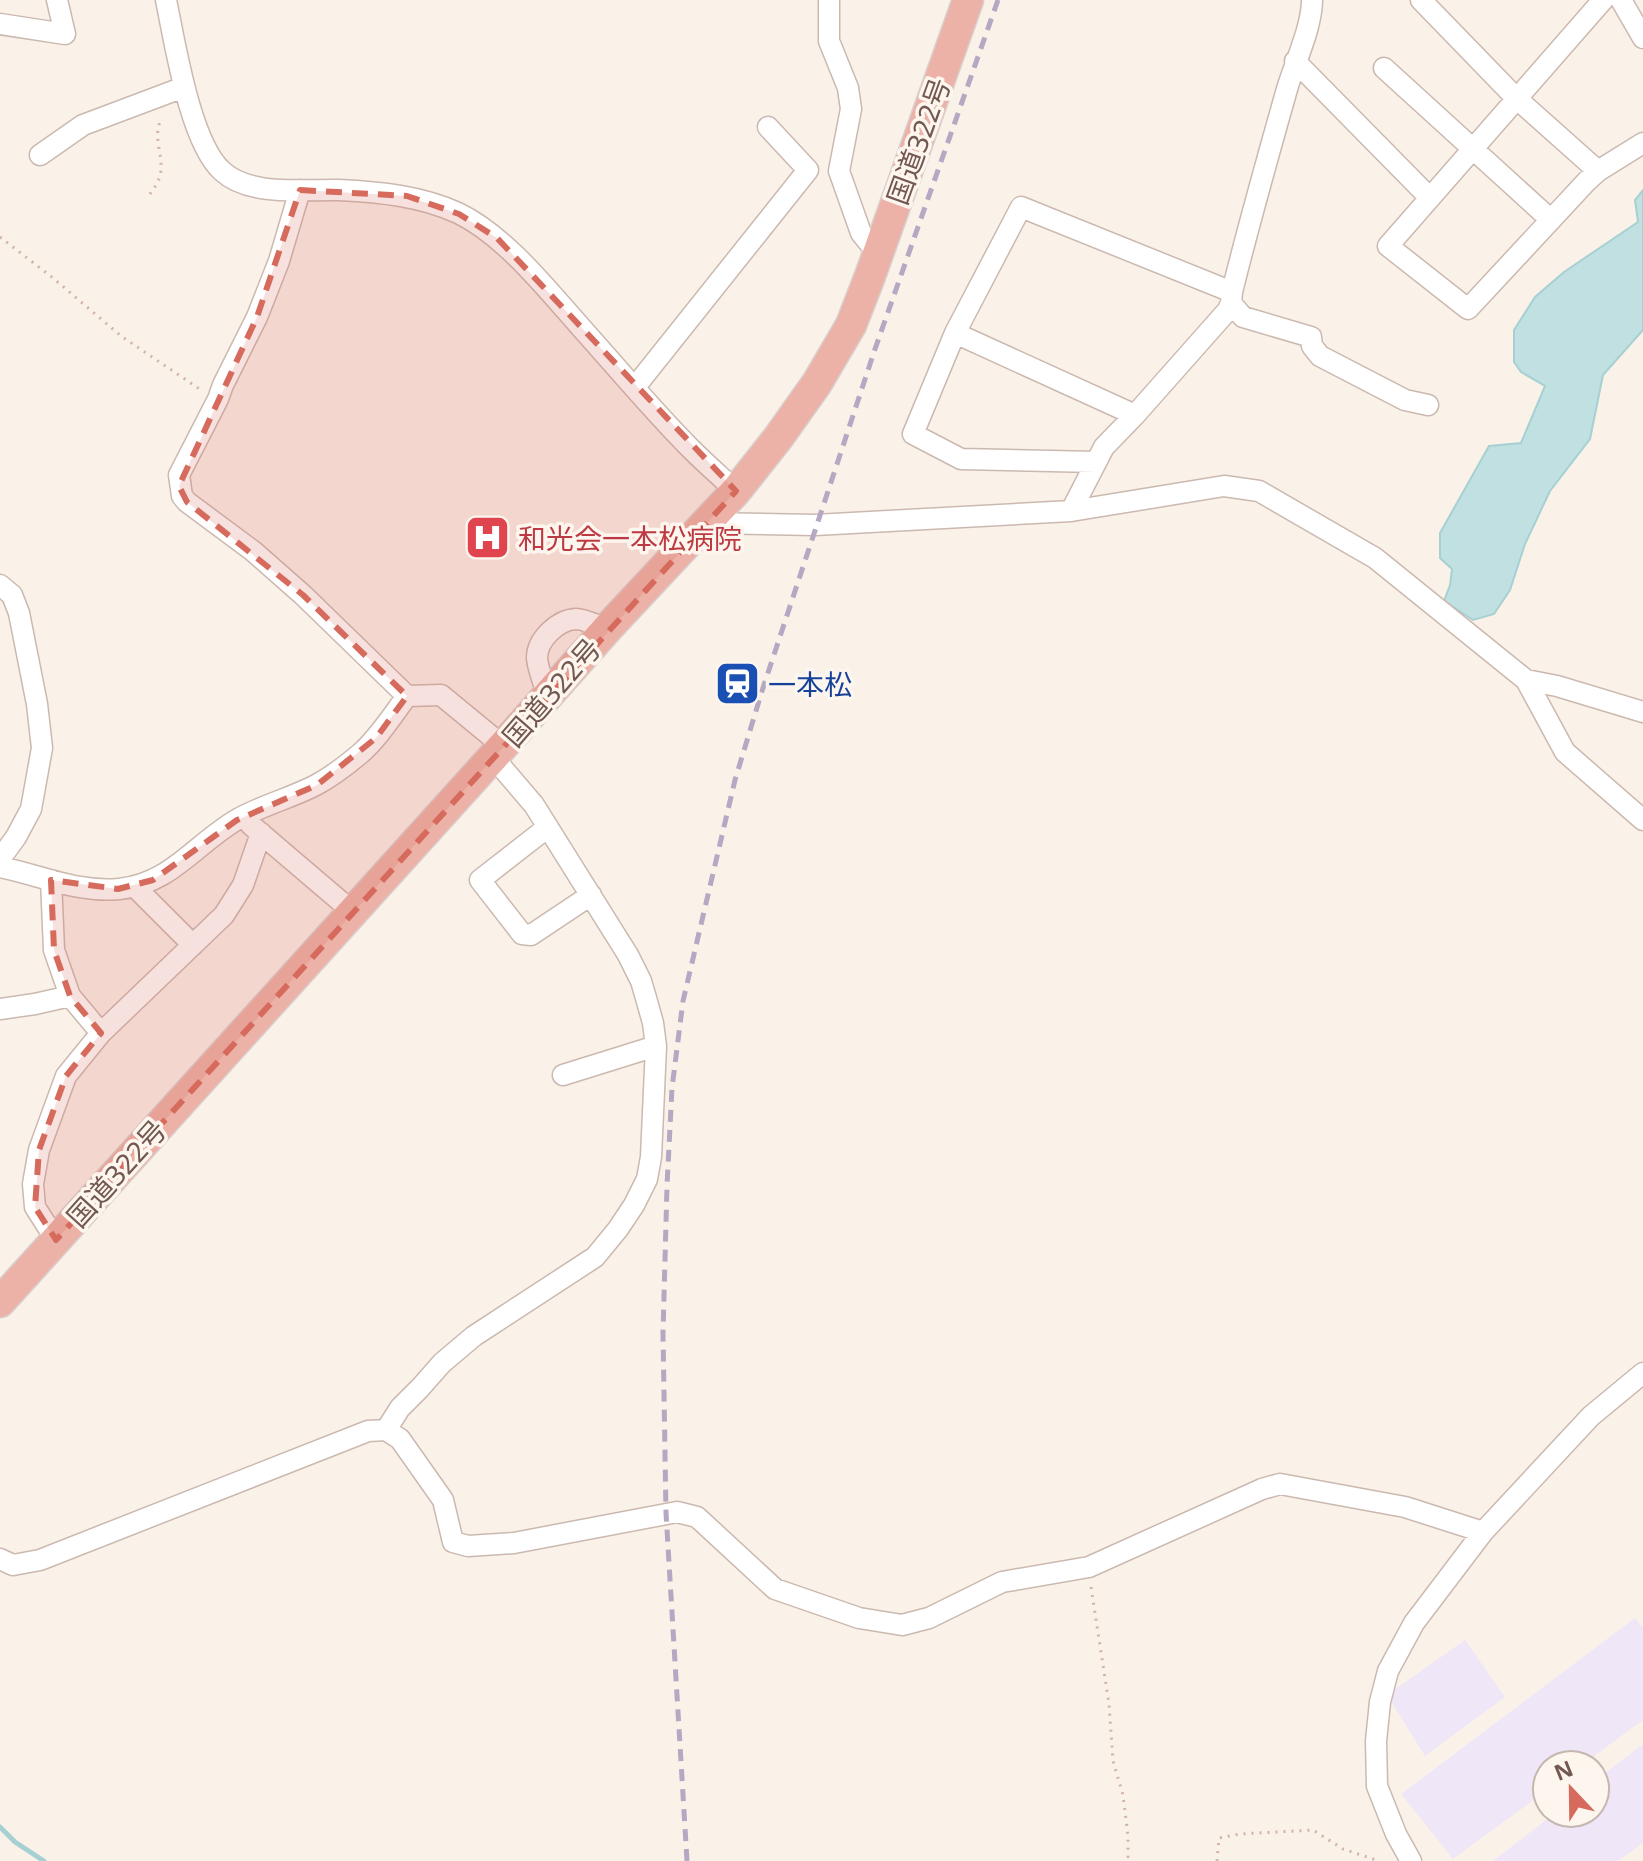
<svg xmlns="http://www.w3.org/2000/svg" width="1643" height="1861" viewBox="0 0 1643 1861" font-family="'Noto Sans','Noto Sans JP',sans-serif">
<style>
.education{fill:#efe6f7}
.water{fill:#c0e0e2;stroke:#a7d0d2;stroke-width:2}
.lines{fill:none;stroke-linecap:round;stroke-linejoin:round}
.stream{stroke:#a7d0d2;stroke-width:5}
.minor-casing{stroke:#cbb9b0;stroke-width:23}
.highway-casing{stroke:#d8d0ce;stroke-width:33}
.path{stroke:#d1b3a7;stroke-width:3;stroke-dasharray:2 6;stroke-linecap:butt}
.minor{stroke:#fff;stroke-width:20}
.highway{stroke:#edb2a7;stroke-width:30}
.rail{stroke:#b4a8c3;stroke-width:5;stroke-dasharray:12 8;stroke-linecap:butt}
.marked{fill:#d66b5d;fill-opacity:0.2;stroke:#d66b5d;stroke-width:6;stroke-dasharray:16 10;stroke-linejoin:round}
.labels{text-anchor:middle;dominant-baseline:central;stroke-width:7;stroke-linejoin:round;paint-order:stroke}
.street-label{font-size:28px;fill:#725850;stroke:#fdf6ef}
.health-label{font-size:28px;fill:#be3a42;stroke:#fdf6ef;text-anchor:start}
.transit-label{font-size:28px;fill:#164399;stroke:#fdf6ef;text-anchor:start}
</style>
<rect width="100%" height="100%" fill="#faf2e9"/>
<path class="education" d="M1635 1618 1643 1628V1720L1582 1765H1547V1790L1453 1859 1401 1794Z
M1465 1640 1505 1697 1425 1756 1387 1695Z
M1643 1744V1843L1618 1861H1493L1555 1813H1595V1781Z"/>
<path class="water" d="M1643 190V330L1603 375 1590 439 1550 491 1525 544 1510 590 1494 614 1473 620 1444 601 1450 585 1452 569 1440 558V533L1489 446 1521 443 1545 386 1521 372 1514 362V330L1535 297 1564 272 1638 222 1635 200Z"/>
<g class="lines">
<path class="stream" d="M0 1827 15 1842 44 1861"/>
<defs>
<path id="minor" d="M166 0C175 43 190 142 222 171 250 197 303 189 339 190 380 192 421 196 458 213 506 236 550 293 585 332 620 371 654 412 691 449 706 464 721 477 736 491
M829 0V41L848 88 851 109 839 171 861 233 878 254
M1421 0 1516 98 1598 171
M1603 0 1388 246 1468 309 1587 181 1598 171 1643 143
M1621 0 1643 38
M0 24 65 34 57 0
M1295 61 1430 198
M1384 68 1551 220
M40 155 83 125 184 87
M300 190 279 261 257 317 223 385 218 399 179 475 182 496 187 502 253 551 303 595 407 696 441 695 503 746
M1231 303 1243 317 1311 337 1312 346 1320 356 1405 400 1428 405
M955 333 1135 415
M635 387 808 170 768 127
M1096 462 961 459 913 434 955 333 1021 207 1232 292
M1071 511 1104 447 1135 415 1228 310 1231 303 1232 292C1249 223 1268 156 1287 89 1295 62 1312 27 1312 0
M705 523 815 525 1071 511 1224 486 1259 491 1375 558 1526 680 1565 752 1643 820
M0 585 12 595 19 613 37 704 42 748 31 809 16 837 0 859
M1526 680 1557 686 1643 712
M548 696C544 684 538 670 537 658 537 640 557 620 576 619 585 619 598 626 607 629
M251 825 353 912
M548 827 480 880 522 934 531 935 591 895
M0 867C40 875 78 893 119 889 171 884 196 843 238 819 263 805 291 798 316 785 331 777 348 764 361 753 379 737 392 716 407 696
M134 886 193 945
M70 996 101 1033 224 915 243 885 261 833
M0 1009 35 1004 70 996 54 950 51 880
M563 1075 656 1046
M56 1240 35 1207 33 1184 39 1150 66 1076 101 1033
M386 1430 400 1408 420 1388 442 1363 474 1336 595 1257 618 1229 634 1205 647 1179 651 1157 656 1046 653 1023 646 998 641 981 628 955 534 805 493 757
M0 1559 13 1565 40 1560 368 1431 386 1430 400 1439 443 1500 453 1542 468 1546 514 1543 677 1512 697 1517 775 1589 859 1618 902 1625 929 1618 1002 1582 1089 1567 1262 1489 1280 1484 1405 1507 1483 1532
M1411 1861 1396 1834 1377 1786 1376 1741 1380 1702 1388 1671 1414 1623 1483 1532 1591 1416 1643 1373"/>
<path id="highway" d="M0 1302 503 746 607 629 736 491 778 438 817 383 851 325 870 276 968 0"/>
</defs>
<use href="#minor" class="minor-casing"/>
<use href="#highway" class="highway-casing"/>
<path class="path" d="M150 194C154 188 158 183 160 176 165 157 151 136 162 118
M0 237 53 278 121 336 201 390
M1091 1587 1109 1704 1113 1761 1123 1795 1128 1836V1861
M1217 1861 1219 1838 1240 1834 1313 1830 1343 1849 1379 1861"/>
<use href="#minor" class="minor"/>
<use href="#highway" class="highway"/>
<path class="rail" d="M687 1861 666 1513 663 1333 667 1186 672 1088 683 1001 735 780 762 691 875 349 998 0"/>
</g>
<path class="marked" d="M300 190 407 196 459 214 497 238 736 491 56 1240 35 1207 39 1150 66 1076 101 1033 70 996 54 950 51 880 118 889 153 880 237 820 317 785 376 738 407 696 303 595 187 502 179 486 257 317Z"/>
<defs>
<symbol id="hospital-square" viewBox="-11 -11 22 22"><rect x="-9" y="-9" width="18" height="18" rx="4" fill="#e0444e" stroke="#fdf6ef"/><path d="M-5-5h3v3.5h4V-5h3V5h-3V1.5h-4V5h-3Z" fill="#fff"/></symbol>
<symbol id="station-square" viewBox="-11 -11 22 22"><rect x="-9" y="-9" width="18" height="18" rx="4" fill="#1a4fb4" stroke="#fdf6ef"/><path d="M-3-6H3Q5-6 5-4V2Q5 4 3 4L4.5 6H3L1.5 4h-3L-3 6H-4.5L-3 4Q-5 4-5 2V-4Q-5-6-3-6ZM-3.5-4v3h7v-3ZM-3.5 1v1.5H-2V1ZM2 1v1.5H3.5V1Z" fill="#fff"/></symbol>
</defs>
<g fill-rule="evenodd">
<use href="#hospital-square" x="462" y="512" width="51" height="51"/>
<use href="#station-square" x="712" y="658" width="51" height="51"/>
</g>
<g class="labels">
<g class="street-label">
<text transform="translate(918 141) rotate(-70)">国道322号</text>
<text transform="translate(551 692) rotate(-49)">国道322号</text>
<text transform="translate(116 1173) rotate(-48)">国道322号</text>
</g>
<g class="health-label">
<text x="518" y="538">和光会一本松病院</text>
</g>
<g class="transit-label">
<text x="768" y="684">一本松</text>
</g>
</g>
<g transform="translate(1571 1789) rotate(338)"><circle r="38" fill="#fdf6ef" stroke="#c5b7af" stroke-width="2"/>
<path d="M0-6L14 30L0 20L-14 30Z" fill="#d66b5d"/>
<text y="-12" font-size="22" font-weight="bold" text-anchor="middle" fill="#725850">N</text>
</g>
</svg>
